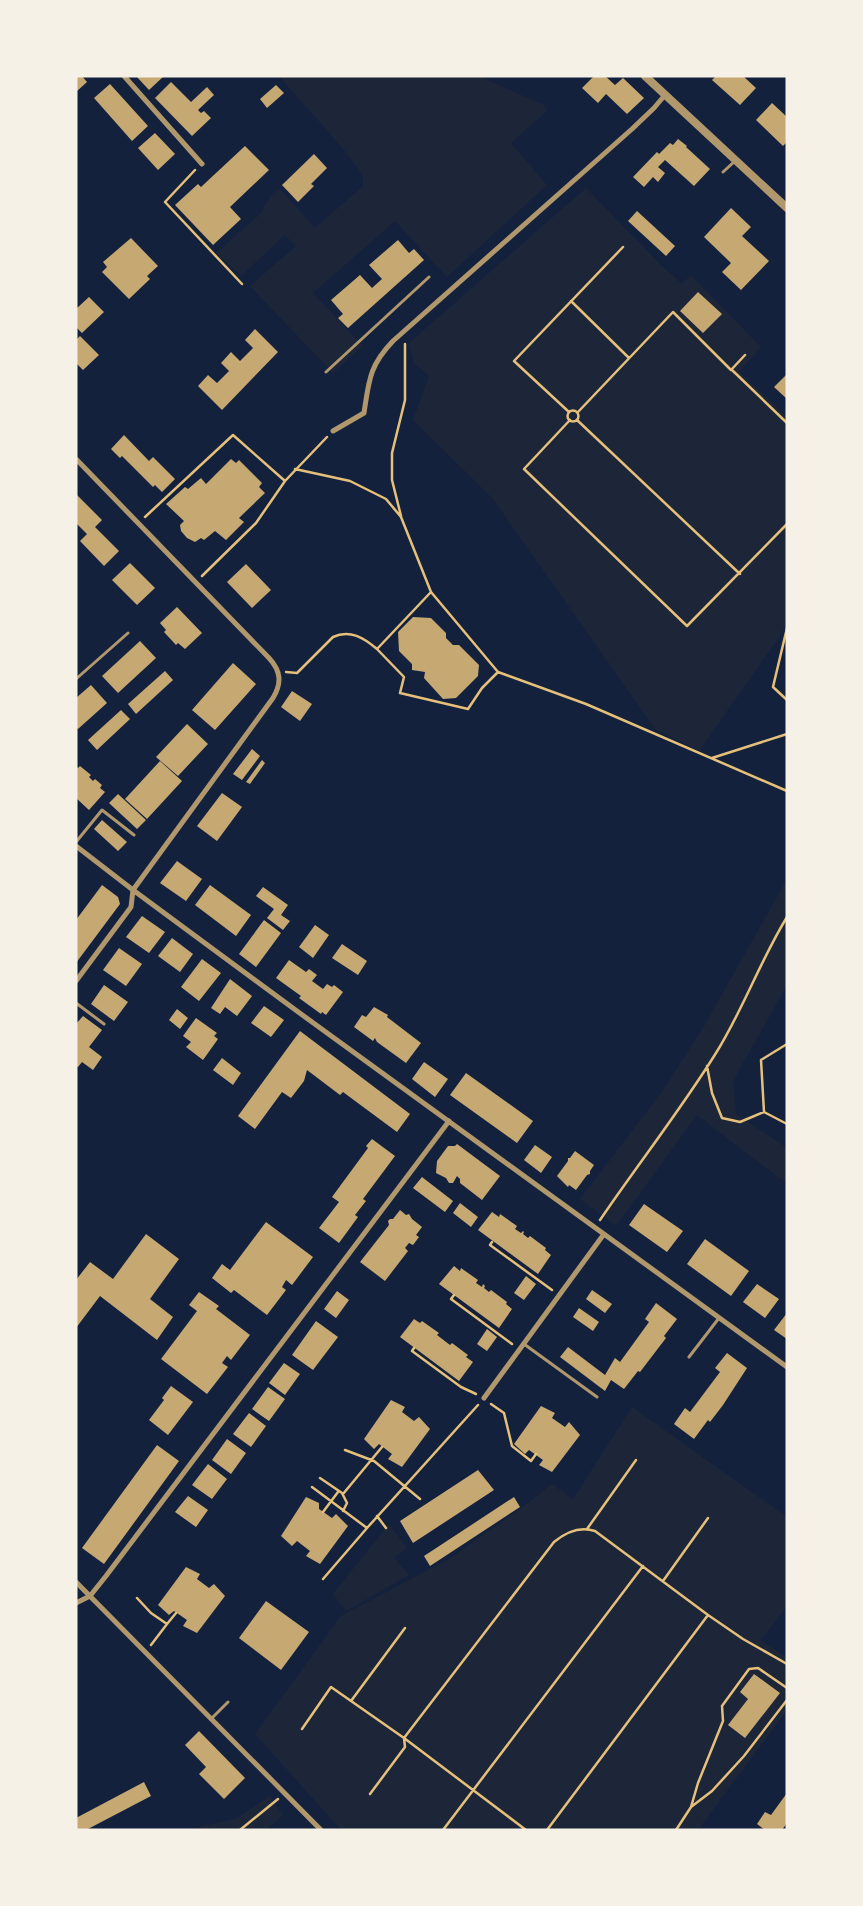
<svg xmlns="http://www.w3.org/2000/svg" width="863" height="1906" viewBox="0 0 863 1906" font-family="'Space Grotesk',sans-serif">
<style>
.green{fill:#1d2539}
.building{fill:#c6a872}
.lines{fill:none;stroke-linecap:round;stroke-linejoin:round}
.path{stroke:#e5c07b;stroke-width:2.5}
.service{stroke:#b1986c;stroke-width:3}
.minor{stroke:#b1986c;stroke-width:5}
.tertiary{stroke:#b1986c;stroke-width:8}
</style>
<rect width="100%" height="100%" fill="#14213d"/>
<path class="green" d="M279 76H479L544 105 547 111 511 143 547 185 447 277 395 221 313 293 363 346 333 373 250 286 296 246 285 235 241 276 216 253 259 215 273 193 280 189 315 228 363 186V176L345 151Z
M586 188 662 266 682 284 691 275 761 347 739 372 787 417V626L699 751 655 729 493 499 413 420 429 376 414 363 409 343Z
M787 879V985L733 1081 736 1114 787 1148V1184L697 1115 616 1226 580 1199 661 1093 703 1028Z
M632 1407 787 1517V1606L761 1640 787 1658V1710L698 1830H341L255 1734 341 1616 449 1559 523 1507 552 1484 573 1499Z
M389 1524 407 1548 394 1557 409 1575 346 1611 333 1594Z
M270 1796 283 1815 266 1830H186L235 1819Z"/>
<path class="building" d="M76 76H82L87 82 76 92Z
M136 76H164L149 90Z
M594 76H605L615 85 623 78 644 98 627 114 606 94 598 103 582 88Z
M716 76H743L756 88 740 105 712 80Z
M171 82 191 102 207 87 214 95 198 110 201 113 204 111 211 118 192 136 155 98Z
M110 84 148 126 132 141 94 98Z
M276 85 284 93 267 108 260 99Z
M772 103 787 117V142L783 146 756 120Z
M155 133 175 154 158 170 138 148Z
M678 139 687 146 686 147 710 169 694 186 665 160 658 167 665 173 658 182 653 177 644 187 633 177 657 152 659 154 670 143 673 145Z
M245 146 269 170 230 207 241 219 213 245 175 205 198 184 201 187Z
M314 154 327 168 311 184 314 186 298 202 282 185Z
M731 208 751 227 742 236 769 261 741 290 722 272 731 263 704 237Z
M637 211 675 246 666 256 628 221Z
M131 238 158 266 147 276 150 279 129 299 102 272 107 267 103 262Z
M398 240 409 253 414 249 424 260 348 328 338 318 343 314 331 300 360 275 372 288 382 279 369 265Z
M698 292 722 314 703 333 680 311Z
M89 297 104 312 82 333 76 327V309Z
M255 329 278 352 222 410 198 386 208 375 217 383 229 371 221 363 231 352 240 361 253 348 245 340Z
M80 336 99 355 83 370 76 363V340Z
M787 374V399L774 387Z
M124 435 149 461 153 457 175 479 162 492 155 485 153 487 122 456 120 458 111 449Z
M231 459 236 463 239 460 262 483 259 487 265 493 239 518 244 522 226 540 215 531 204 540 201 538 195 542 187 538 181 531 180 525 184 521 166 504 185 487 188 489 201 478 206 484Z
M76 494 102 520 95 527 119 551 104 566 80 541 87 534 76 523Z
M130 563 155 588 137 605 112 580Z
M246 564 271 590 252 608 227 582Z
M177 607 202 633 185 649 178 643 176 645 164 632 166 630 160 623Z
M413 617 431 618 446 633V638L453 645H459L479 665 478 676 456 698 443 699 424 678 425 672 412 670V664L399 651 398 632Z
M140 641 156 658 118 693 102 676Z
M233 663 256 684 215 730 192 710Z
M165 671 173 680 136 714 128 704Z
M91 685 107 703 78 729 76 727V698Z
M292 691 312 704 300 721 281 707Z
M121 710 130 719 97 750 88 740Z
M187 724 208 744 178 776 156 757Z
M252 749 260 756 242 780 233 774Z
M262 760 265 763 250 784 246 782Z
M160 761 182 781 147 819 125 799Z
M76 766 78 768 80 766 91 775 89 777 93 781 95 779 102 785 100 788 105 792 89 810 76 798Z
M222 793 242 807 217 841 197 826Z
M118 794 146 820 137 829 109 803Z
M102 820 127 842 118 851 94 829Z
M177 861 202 879 186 901 160 883Z
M102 885 118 897 120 904 76 963V920Z
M210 885 251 915 236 936 195 905Z
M263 887 288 905 281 915 290 921 283 930 267 918 274 909 256 896Z
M142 916 165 932 149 953 126 937Z
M264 920 281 933 256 967 239 954Z
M315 925 329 935 313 958 299 947Z
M172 938 193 954 180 972 158 956Z
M342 944 367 961 358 975 332 958Z
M119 948 142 964 126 986 103 970Z
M202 959 221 973 199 1001 181 987Z
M289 960 306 972 309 969 317 975 312 981 323 989 327 984 332 987 334 985 343 992 326 1015 322 1012 321 1014 299 998 301 996 276 978Z
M230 979 252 996 237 1016 225 1007 220 1014 211 1008Z
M104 985 128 1002 114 1021 91 1004Z
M264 1006 284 1020 271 1037 251 1023Z
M374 1007 388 1015 387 1017 421 1043 406 1063 377 1042 375 1038 373 1041 354 1027 362 1015 366 1017Z
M177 1009 188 1018 180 1029 169 1020Z
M83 1016 102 1030 89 1047 102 1057 93 1070 82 1062 78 1067 76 1066V1024Z
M196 1018 217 1033 214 1036 218 1039 203 1060 186 1047 191 1042 183 1036Z
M300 1031 410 1114 397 1132 343 1092 340 1095 307 1070 304 1081 291 1098 282 1092 255 1129 238 1116Z
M222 1058 241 1073 233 1085 213 1070Z
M424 1062 448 1079 435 1097 412 1079Z
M466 1073 533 1121 517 1143 450 1095Z
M372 1139 395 1156 363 1199 366 1201 355 1215 358 1217 339 1243 319 1228 339 1202 332 1197 368 1148 366 1146Z
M457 1144 500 1176 482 1200 460 1183V1179L457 1176 453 1183H449L446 1178 436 1173 437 1161 448 1146H455Z
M535 1145 552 1157 541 1173 524 1160Z
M575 1151 594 1165 590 1171V1174L587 1175 576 1190 569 1185 568 1187 557 1176 568 1161V1158H570Z
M422 1177 453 1201 445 1212 413 1188Z
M460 1203 478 1217 471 1227 453 1213Z
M644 1204 683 1231 667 1252 629 1225Z
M400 1210 406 1215 409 1214 412 1219 422 1227 416 1235 419 1237 413 1245 409 1243 405 1248 408 1251 385 1281 360 1262 389 1225 388 1221 390 1219H393Z
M492 1212 499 1217 500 1214 517 1226 515 1229 521 1233 523 1231 524 1232 523 1234 528 1238 530 1236 546 1248 545 1250 551 1255 538 1274 478 1230Z
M266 1222 313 1257 292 1285 286 1280 282 1287 286 1290 267 1315 234 1290 231 1293 212 1278 222 1264 230 1270Z
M146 1234 179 1259 150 1299 173 1317 157 1340 100 1296 76 1328V1280L90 1262 113 1279Z
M705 1239 749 1271 731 1296 687 1264Z
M454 1266 460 1271 461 1268 478 1280 476 1283 482 1287 483 1284 485 1286 484 1288 489 1292 491 1290 507 1302 506 1304 512 1309 499 1328 439 1284Z
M526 1276 536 1284 524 1300 514 1293Z
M757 1284 779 1299 765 1318 743 1302Z
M592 1290 612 1304 605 1313 586 1299Z
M337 1291 349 1300 336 1318 324 1309Z
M199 1292 219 1306 216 1309 250 1335 231 1360 227 1356 222 1363 228 1367 207 1394 161 1359 197 1311 189 1305Z
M656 1303 677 1319 664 1336 666 1338 640 1372 638 1371 624 1389 611 1380 605 1391 560 1357 568 1347 605 1375 615 1358 620 1362 649 1322 645 1319Z
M579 1308 599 1322 593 1331 573 1317Z
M787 1313V1339L774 1330Z
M414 1319 420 1323 422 1321 439 1333 437 1335 450 1345 452 1343 468 1355 466 1357 473 1362 459 1381 400 1337Z
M316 1321 338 1337 313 1370 292 1355Z
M487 1329 497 1337 487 1351 477 1344Z
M727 1353 747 1368 723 1405 710 1422 708 1420 694 1439 674 1424 685 1408 690 1412 720 1372 715 1368Z
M284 1363 300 1374 285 1395 269 1383Z
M171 1386 193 1402 168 1435 149 1420 164 1400 162 1398Z
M268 1387 285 1399 269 1421 252 1409Z
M391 1400 405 1407 402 1412 414 1421 419 1417 430 1429 402 1467 388 1459 392 1454 379 1444 374 1449 364 1439Z
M541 1406 555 1413 552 1418 565 1427 569 1422 580 1435 552 1472 539 1465 543 1460 529 1450 525 1454 514 1444Z
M249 1413 266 1426 251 1447 233 1434Z
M227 1439 246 1453 231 1474 212 1460Z
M157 1445 179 1461 104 1564 82 1548Z
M208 1464 227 1479 212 1499 192 1485Z
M478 1470 494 1490 413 1543 400 1521Z
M188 1496 208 1510 196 1527 175 1512Z
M306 1497 319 1503V1509L332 1518 336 1514 348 1526 320 1564 306 1556 310 1551 297 1541 292 1546 281 1536Z
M514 1497 520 1507 430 1566 424 1556Z
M186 1567 200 1574 197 1579 209 1588 214 1584 225 1596 197 1633 183 1626 187 1620 174 1611 169 1615 158 1605Z
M266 1601 309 1632 281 1670 239 1638Z
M754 1674 780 1693 745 1738 728 1725 748 1699 740 1692Z
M199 1731 245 1778 224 1799 199 1774 206 1767 185 1745Z
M144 1782 151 1796 86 1830H76V1818Z
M787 1793V1823L782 1830H765L757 1824 765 1812 771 1815Z"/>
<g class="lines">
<path class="path" d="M195 170 165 202 242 284
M571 301 629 358
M732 370 787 423
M567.5 416a5.5 5.5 0 1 1 11 0a5.5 5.5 0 1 1-11 0Z
M569 412 514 361 623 247
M578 412 673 312 731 370 745 355
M570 420 524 469 687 626 787 524
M577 420 740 574
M295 469 350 481 386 499 401 517 431 592 498 672 586 704 787 791
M401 516 392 480V453L405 400V344
M145 517 233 435 285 481 327 437
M202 576 256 523 285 481
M431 592 377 649 404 677 400 693 468 709 482 688 498 672
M787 628 773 687 787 700
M286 672 297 673 333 637C350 629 364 638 377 649
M712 758 787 734
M787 1044 761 1060 764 1112 787 1124
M707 1066 712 1093 722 1118 740 1122 764 1112
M600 1220C638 1164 680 1111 716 1053 743 1010 760 961 787 917
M492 1242 490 1245 552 1290
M454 1295 451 1299 512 1344
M414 1348 412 1351 461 1387 476 1394
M491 1404 504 1413 512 1446 531 1461 536 1454
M345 1450 374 1461 420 1499
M320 1478 342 1493 347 1503 343 1511
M312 1487 367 1528
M343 1494 382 1447
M323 1512 338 1492
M377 1516 386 1528
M587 1529 636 1460
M323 1579 367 1528 478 1405
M663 1581 708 1518
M137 1598 151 1613 167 1624 176 1613
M151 1645 167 1624
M351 1701 405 1628
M302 1729 331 1687 404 1738 405 1747 370 1794
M691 1807 698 1783 723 1721 722 1706 749 1669 758 1668 787 1688
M240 1830 278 1799
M443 1830 643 1566
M526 1830 404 1738 554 1542C566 1532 580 1526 595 1531L708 1615 743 1639 787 1664
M547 1830 708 1615
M676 1830 691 1807 712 1791 744 1756 787 1700"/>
<path class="service" d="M723 172 735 161
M326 372 429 277
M76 679 128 633
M76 842 102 810 134 835
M76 1003 104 1024
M524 1344 597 1397
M689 1357 719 1318
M212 1718 228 1702"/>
<path class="minor" d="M124 76 202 164
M333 431 364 413C369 381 369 366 393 341L632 129 654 108 665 95
M76 459 269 658C281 671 282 683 273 698L133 890 131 907 76 981
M76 846 133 890 301 1014 787 1367
M484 1398 604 1234
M76 1582 321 1830
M76 1603 90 1596 106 1576 449 1121"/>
<path class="tertiary" d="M645 76 787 208"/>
</g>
<rect width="863" height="1906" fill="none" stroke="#f6f1e7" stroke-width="155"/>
</svg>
